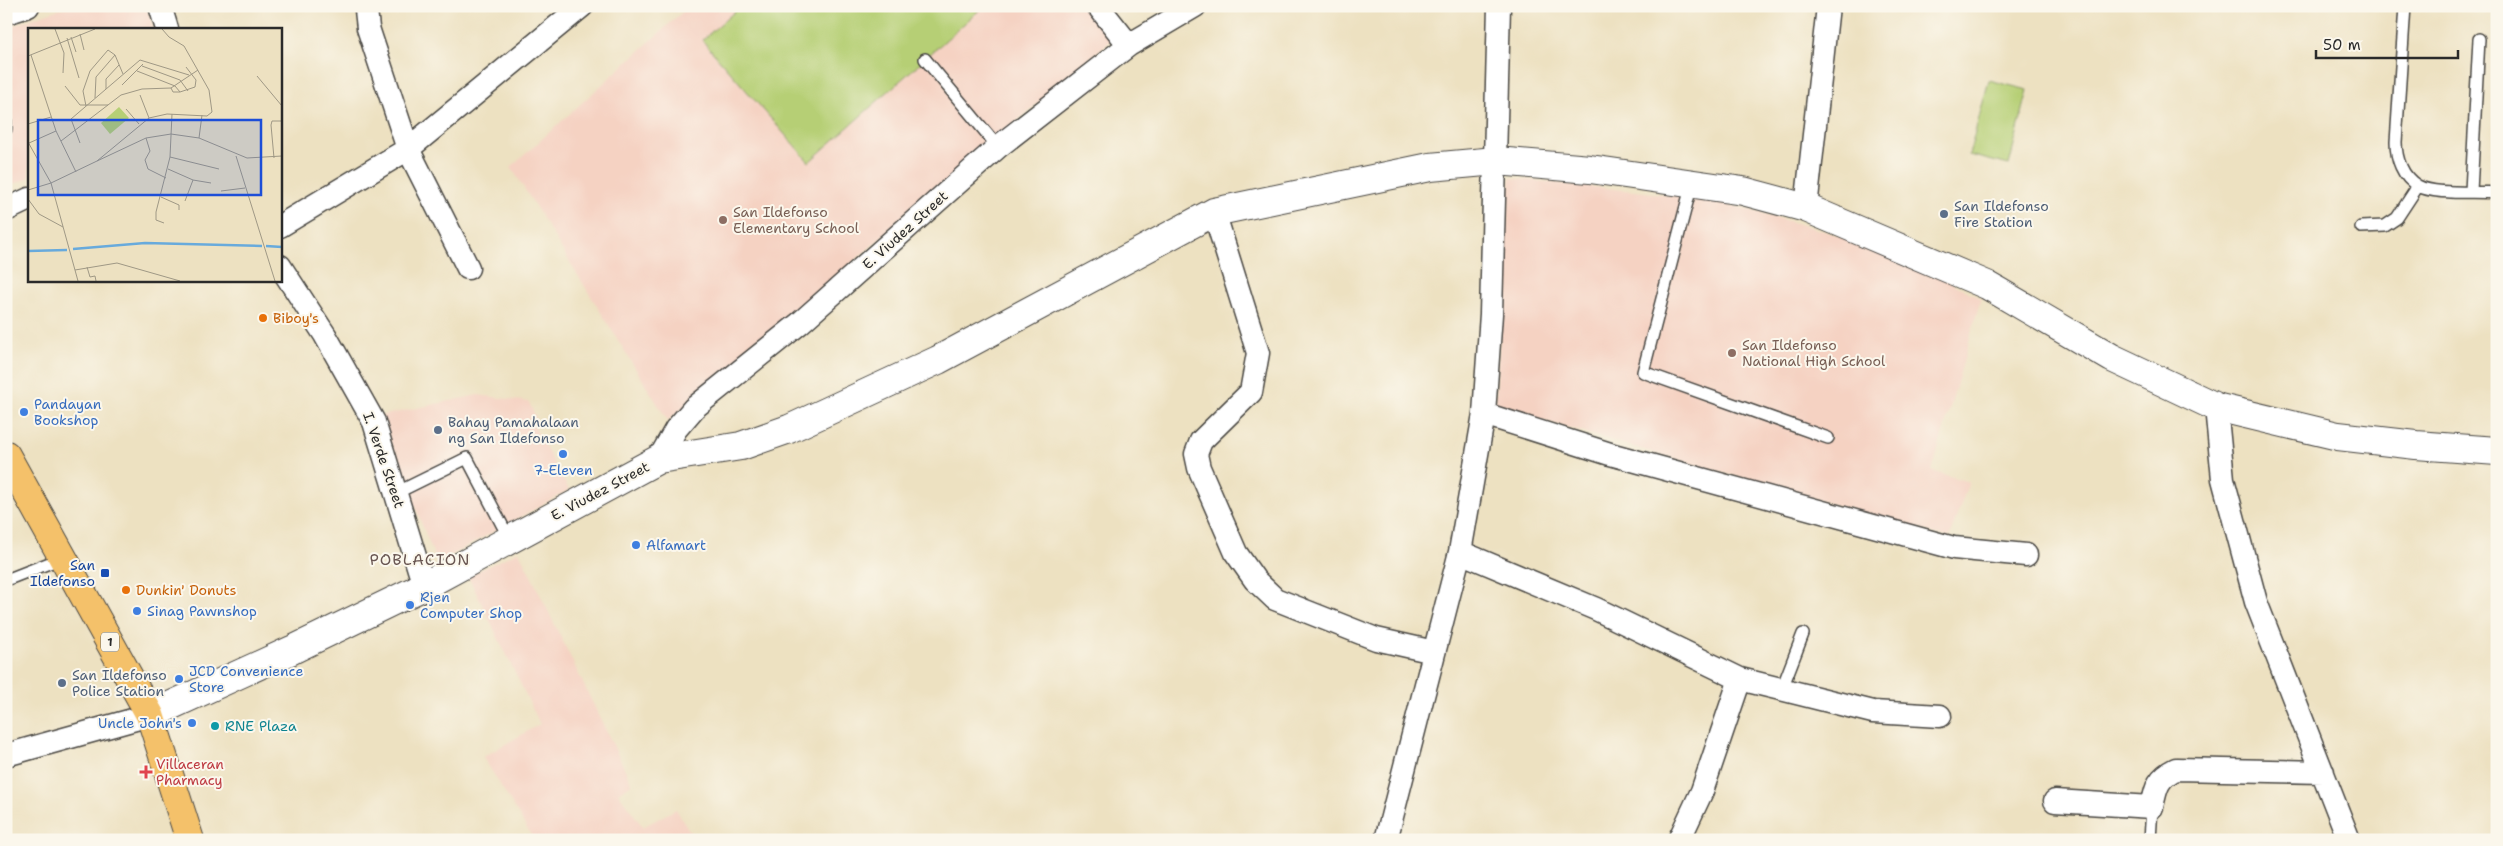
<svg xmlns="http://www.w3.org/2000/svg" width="2503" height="846" viewBox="0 0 2503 846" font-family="'Shantell Sans',sans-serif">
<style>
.built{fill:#f5d2c2}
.green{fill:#b6cf75;stroke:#707d50}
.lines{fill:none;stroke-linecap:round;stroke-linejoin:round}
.service-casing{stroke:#484642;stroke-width:14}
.minor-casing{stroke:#484642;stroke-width:25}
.tertiary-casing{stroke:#484642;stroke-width:30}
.trunk-casing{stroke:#484642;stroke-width:30}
.service{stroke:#fff;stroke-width:11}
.minor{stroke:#fff;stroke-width:22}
.tertiary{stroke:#fff;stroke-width:28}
.trunk{stroke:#f4c16a;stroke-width:28}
.service-dot{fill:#5c6f8a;stroke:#fbf7ec;stroke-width:2}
.education-dot{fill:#8d6e63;stroke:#fbf7ec;stroke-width:2}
.food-dot{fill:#e8710a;stroke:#fbf7ec;stroke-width:2}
.shop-dot{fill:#3f7fe0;stroke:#fbf7ec;stroke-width:2}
.transit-dot{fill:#1a4fb4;stroke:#fbf7ec;stroke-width:2}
.culture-dot{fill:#0f9aa8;stroke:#fbf7ec;stroke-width:2}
.health-dot{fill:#e0444e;stroke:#fbf7ec;stroke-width:2}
.labels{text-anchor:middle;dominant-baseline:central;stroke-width:4;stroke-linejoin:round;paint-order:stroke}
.shield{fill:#fbf7ec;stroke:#696865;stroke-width:1}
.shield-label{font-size:12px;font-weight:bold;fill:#2b2b2b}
.service-label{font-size:14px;fill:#4e5e75;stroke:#fbf7ec;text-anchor:start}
.education-label{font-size:14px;fill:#785e54;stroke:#fbf7ec;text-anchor:start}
.street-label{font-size:14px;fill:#2b2b2b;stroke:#fbf7ec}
.food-label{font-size:14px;fill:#c56008;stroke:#fbf7ec;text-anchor:start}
.shop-label{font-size:14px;fill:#366cbe;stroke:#fbf7ec;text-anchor:start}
.transit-label{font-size:14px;fill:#164399;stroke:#fbf7ec;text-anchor:end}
.culture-label{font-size:14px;fill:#0d838f;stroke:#fbf7ec;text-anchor:start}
.health-label{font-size:14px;fill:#be3a42;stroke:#fbf7ec;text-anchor:start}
.quarter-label{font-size:16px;letter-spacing:1px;fill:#695652;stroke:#fbf7ec}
.inset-river{fill:none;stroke:#68aadc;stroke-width:2.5}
.inset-road{fill:none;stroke:#9f9885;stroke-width:1}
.view{fill:#1d4ed8;fill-opacity:0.15;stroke:#1d4ed8;stroke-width:2.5}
.inset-edge{fill:none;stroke:#2b2b2b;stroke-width:2.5}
</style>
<rect width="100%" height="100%" fill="#fbf7ec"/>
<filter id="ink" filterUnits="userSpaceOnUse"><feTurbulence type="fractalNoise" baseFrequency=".02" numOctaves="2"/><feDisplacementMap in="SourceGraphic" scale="10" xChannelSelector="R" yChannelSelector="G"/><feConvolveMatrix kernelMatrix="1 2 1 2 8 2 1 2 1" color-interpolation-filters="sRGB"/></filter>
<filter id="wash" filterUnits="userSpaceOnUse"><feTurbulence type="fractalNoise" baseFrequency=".0096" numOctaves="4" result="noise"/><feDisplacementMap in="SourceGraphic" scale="20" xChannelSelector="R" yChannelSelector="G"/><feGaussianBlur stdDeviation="1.12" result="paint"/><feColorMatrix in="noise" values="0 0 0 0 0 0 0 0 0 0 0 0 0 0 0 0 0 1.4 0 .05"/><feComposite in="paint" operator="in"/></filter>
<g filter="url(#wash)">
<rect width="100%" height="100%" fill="#ede1c1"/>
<path class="built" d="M68 6H146L154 29H29V178L6 187V28Z
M689 6H1091L1116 36 668 421 511 167Z
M1510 178 1710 199 1895 251 1981 299 1932 471 1969 482 1949 538 1495 407Z
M478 395 529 402 536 418 531 421 569 490 437 563 380 416Z
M519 551 632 784 618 793 643 827 676 809 695 840H534L483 757 540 724 468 576Z"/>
<path class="green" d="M741 6H984L809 162 702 40Z
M1989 80 2028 90 2009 165 1969 155Z"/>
</g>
<g filter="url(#ink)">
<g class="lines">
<defs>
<path id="service" d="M2405 6 2396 142C2396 158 2402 177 2418 186 2435 195 2476 191 2497 193
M925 59 998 147
M6 121V129
M1692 183 1643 372 1828 438
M2471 191 2479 39
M2361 227 2385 226 2397 218 2418 186
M396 493 467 458 510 540
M6 580 62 558
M1781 691 1803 634
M2150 840 2152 807"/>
<path id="minor" d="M160 6 167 29
M368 6 366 10 368 28 408 149 468 268
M1098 6 1129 45
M6 13 28 6
M1806 208 1828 6
M6 210 29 199
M1214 212 1258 353 1251 392 1201 441 1196 454 1199 468 1236 553 1255 580 1275 599 1376 639 1434 652
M280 226 408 149 582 6
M280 266 325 335 374 422 424 586
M2216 407 2223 479 2256 602 2349 840
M1484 414 1610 454 1954 548 2026 555
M659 459 676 429 694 408 800 323 998 147 1129 45 1195 6
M1460 552 1596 609 1740 679 1873 712 1940 716
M6 755 150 715
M2055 801 2152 807C2156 788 2157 778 2176 769L2323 772
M1386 840 1460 552 1484 414 1491 314 1499 6
M1679 840 1702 791 1740 679"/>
<path id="tertiary" d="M150 715 292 650 424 586 659 459 741 446 789 429 938 360 1214 212 1430 167 1496 161 1590 169 1743 191 1806 208 1987 285 2112 358 2216 407 2338 436 2416 445 2497 451"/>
<path id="trunk" d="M6 455 150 715 190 840"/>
</defs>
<use href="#service" class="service-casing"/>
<use href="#minor" class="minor-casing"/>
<use href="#tertiary" class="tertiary-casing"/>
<use href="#trunk" class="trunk-casing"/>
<use href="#service" class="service"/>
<use href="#minor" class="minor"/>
<use href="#tertiary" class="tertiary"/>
<use href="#trunk" class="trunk"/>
</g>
</g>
<g class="service-dot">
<circle cx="1944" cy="214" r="5"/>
<circle cx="438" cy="430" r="5"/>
<circle cx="62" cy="683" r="5"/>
</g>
<g class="education-dot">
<circle cx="723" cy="220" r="5"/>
<circle cx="1732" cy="353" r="5"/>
</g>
<g class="food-dot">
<circle cx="263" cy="318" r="5"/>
<circle cx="126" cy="590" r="5"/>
</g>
<g class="shop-dot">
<circle cx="24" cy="412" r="5"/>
<circle cx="563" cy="454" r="5"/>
<circle cx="636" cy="545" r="5"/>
<circle cx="410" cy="605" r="5"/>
<circle cx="137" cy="611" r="5"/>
<circle cx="179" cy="679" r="5"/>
<circle cx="192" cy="723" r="5"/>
</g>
<rect class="transit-dot" x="100" y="568" width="10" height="10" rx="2.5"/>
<circle class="culture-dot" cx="215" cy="726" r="5"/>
<path class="health-dot" d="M143.5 764.5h5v5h5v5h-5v5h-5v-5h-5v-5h5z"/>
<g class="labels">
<rect class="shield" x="101" y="632.5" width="18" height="19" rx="4"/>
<g class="shield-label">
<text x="110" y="642">1</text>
</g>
<g class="service-label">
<text x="1954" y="206">San Ildefonso<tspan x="1954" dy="16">Fire Station</tspan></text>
<text x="448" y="422">Bahay Pamahalaan<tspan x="448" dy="16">ng San Ildefonso</tspan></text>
<text x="72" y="675">San Ildefonso<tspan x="72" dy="16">Police Station</tspan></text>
</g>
<g class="education-label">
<text x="733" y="212">San Ildefonso<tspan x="733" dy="16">Elementary School</tspan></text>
<text x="1742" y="345">San Ildefonso<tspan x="1742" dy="16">National High School</tspan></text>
</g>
<g class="street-label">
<text transform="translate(905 230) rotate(-42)">E. Viudez Street</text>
<text transform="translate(384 460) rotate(71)">I. Verde Street</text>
<text transform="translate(600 491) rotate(-28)">E. Viudez Street</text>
</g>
<g class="food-label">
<text x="273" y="318">Biboy's</text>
<text x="136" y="590">Dunkin' Donuts</text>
</g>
<g class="shop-label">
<text x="34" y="404">Pandayan<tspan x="34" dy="16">Bookshop</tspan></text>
<text x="563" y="470" text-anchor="middle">7-Eleven</text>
<text x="646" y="545">Alfamart</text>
<text x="420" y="597">Rjen<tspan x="420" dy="16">Computer Shop</tspan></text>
<text x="147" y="611">Sinag Pawnshop</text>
<text x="189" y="671">JCD Convenience<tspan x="189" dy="16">Store</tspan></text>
<text x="182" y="723" text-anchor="end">Uncle John's</text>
</g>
<g class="transit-label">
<text x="95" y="565">San<tspan x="95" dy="16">Ildefonso</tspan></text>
</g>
<g class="culture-label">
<text x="225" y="726">RNE Plaza</text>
</g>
<g class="health-label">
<text x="156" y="764">Villaceran<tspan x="156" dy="16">Pharmacy</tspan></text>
</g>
<g class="quarter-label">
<text x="420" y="559">POBLACION</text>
</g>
</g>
<g transform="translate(28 28)">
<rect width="254" height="254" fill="#ede1c1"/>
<path d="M91 79 101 90 82 106 73 95Z" fill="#b6cf75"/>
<path class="inset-river" d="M238 218 254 219M45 221 117 215 234 218M0 223 39 222"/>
<path class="inset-road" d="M27 1 36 25 35 45M52 6 56 22M43 9 48 24M39 10 51 50M3 27 28 103 48 144M0 28 67 1M114 38 152 52 160 63M109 43 147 58 152 64M229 48 254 78M94 57 115 36M37 58 52 77H80M143 60 145 64H152L167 59 168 52 158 39M78 61V51L91 37M112 67 121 90M67 70 68 49 87 27M58 78 55 63 62 43 80 22 87 27 95 46M98 81 111 96M0 96 23 89M118 110 122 123 117 132 120 141 138 150M171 110 174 87M33 113 93 67 114 61 143 60 170 42M0 114 23 155 50 253M1 115 28 103M52 115 43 91 112 32 161 47M208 128 247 253M142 129 191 141M246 130 243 97 244 93H254M69 133 118 110 143 106 171 110 219 130 254 128M140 141 165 152 183 155M0 162 23 155 69 133 121 90 139 86 179 88 184 84 181 62 156 18 141 9 134 1M193 163 217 160M133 169 151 177V182M0 171 11 186 35 199M157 173 165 152M136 195 128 192V184L142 129 144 86M59 239 62 249 67 248 68 253M47 242 89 235 152 253"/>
<path class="view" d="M10 92H233V167H10Z"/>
<rect width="254" height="254" class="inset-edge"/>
</g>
<rect width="2503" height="846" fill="none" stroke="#fbf7ec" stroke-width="25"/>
<path d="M2316 50v8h142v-8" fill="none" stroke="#2b2b2b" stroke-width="2.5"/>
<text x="2323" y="50" font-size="15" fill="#2b2b2b" stroke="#fbf7ec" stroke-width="4" paint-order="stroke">50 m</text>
</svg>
